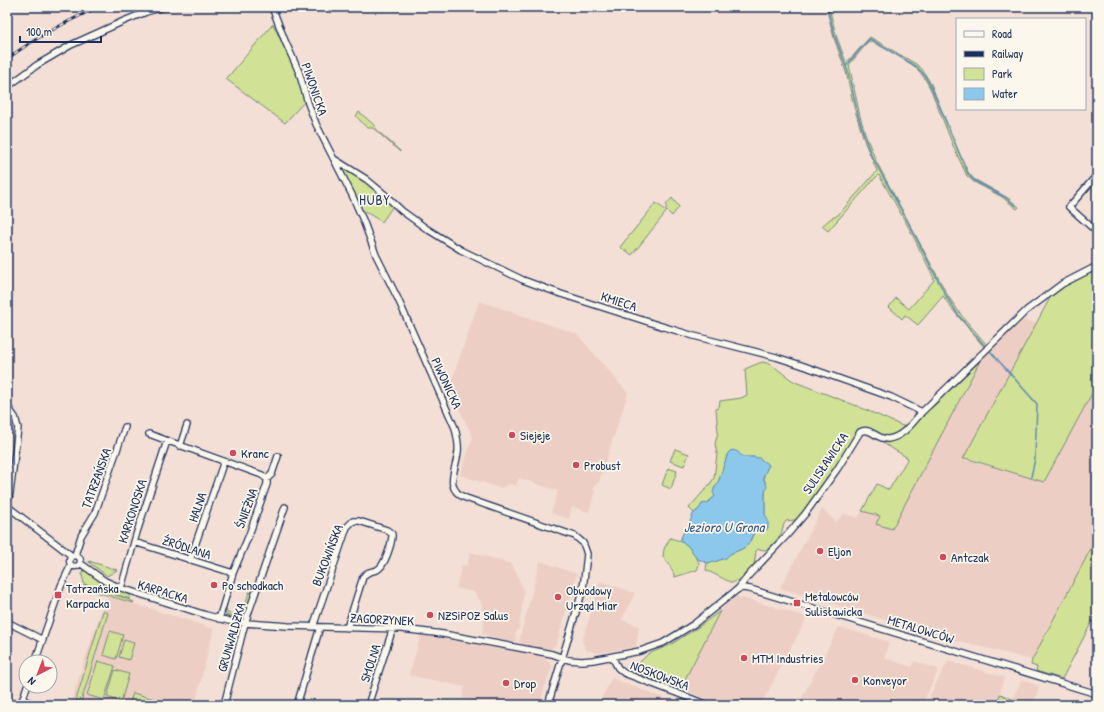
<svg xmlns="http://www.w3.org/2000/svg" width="1104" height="712" viewBox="0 0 1104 712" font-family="'Patrick Hand',sans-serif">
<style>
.built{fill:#edcec4}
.green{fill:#d1e296;stroke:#76887a}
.water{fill:#8cc7ec;stroke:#5f8ab3}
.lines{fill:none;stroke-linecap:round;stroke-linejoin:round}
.stream{stroke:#5f8ab3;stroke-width:1.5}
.street-casing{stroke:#1b2f5e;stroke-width:8}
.street{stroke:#fbf7ec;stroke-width:5.5}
.rail-casing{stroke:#1b2f5e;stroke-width:3}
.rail{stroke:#fbf7ec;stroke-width:1.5;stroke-dasharray:4.5;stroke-linecap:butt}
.poi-dot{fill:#d1495b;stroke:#fbf7ec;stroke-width:1.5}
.labels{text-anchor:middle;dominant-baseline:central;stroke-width:3.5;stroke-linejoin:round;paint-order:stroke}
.street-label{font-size:13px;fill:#1b2f5e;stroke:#fbf7ec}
.poi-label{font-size:13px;fill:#1b2f5e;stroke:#fbf7ec;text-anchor:start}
.neighbourhood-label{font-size:14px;letter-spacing:1px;fill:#1b2f5e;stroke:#fbf7ec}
.water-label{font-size:14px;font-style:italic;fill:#375582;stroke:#fbf7ec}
</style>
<rect width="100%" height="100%" fill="#f3dfd5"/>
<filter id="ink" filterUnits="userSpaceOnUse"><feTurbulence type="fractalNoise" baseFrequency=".025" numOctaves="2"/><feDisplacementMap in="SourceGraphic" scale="8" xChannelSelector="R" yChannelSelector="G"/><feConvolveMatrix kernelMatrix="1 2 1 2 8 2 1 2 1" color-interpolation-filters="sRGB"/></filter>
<g filter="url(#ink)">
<path class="built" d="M479 301 577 334 628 393 599 482 593 487 595 492 589 512 572 507 569 519 551 513 558 491 519 478 516 486 510 484 500 488 460 475 473 437 449 389Z
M1022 320 1036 323 964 459 1044 482 1097 384V537L1032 660 959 641 958 642 780 588 822 509 836 522 844 514 858 518 862 511 880 516 876 524 892 528 980 361Z
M470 552 512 564 524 591 519 628 515 634 516 643 495 639 492 636 482 634 485 618 481 602 474 592 456 588 462 565 467 566Z
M540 561 577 574 557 643 550 649 525 645 520 643 519 642Z
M600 581 635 593 622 620 639 626 636 647 598 653 586 650 582 642Z
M110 596 206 626V627L214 629 208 651 195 705H70L104 602Z
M736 596 807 617 761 705H721L680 689 720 611Z
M839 627 889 642 884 658 912 667 914 661 938 669 936 675 922 705H798Z
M421 635 538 655 546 659 552 666 539 705H485L462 698 465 687 409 675Z
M948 661 1004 677 997 705H925Z
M612 678 673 702 671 705H598Z
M1022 680 1039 686 1035 701 1038 702 1039 705H1009Z"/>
<path class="green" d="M826 7H829L836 35 846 62 850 59 870 37 916 64 922 69 931 84 957 148 968 172 974 179 1008 198 1019 207 1017 209 1002 197 974 182 967 176 954 148 931 90C927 82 923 75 917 69 906 58 884 48 870 41L868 42 849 65 860 116 866 136 876 161 948 296 962 316 987 345 984 347 952 309 943 296 918 325 905 315 902 319 889 307 896 298 909 309 934 280 933 276 909 228 879 175 876 177 828 231 822 226 830 219 838 215 877 171 865 143 854 107 846 72 834 38Z
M273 24 296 72 305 101 285 123 226 79Z
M359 112 373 124 378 131 400 151V152L373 128H368C363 125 360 120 356 116Z
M342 165 375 188 393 206 382 222 361 209 341 167Z
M672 198 679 207 672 216 667 211 632 255 620 247 656 203 665 210 667 207 666 205Z
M1097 269V384L1044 482 965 458 963 459 1051 296 1070 282Z
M980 361 892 529 876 524 880 516 862 511 877 484 889 490 908 458 883 443 884 441H888L935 405Z
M763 362C776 365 784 376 795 382L857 406 905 427C881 451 873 421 859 429L832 473 821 487 799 517 795 520 786 521C783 525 783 527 782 531 780 538 772 545 766 550L758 549 756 551 754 565 740 579 732 583 706 570 707 563C718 562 721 559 730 554 736 551 742 550 747 545 753 540 751 532 760 529L765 517V492L766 483C762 477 764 474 767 468L753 457C748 457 743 459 740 454L730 451 728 453 719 480 714 489 715 496 707 503 702 504 699 509 694 513 689 508 710 484 714 478 717 454 715 444 718 432 716 409 719 407 720 401 741 398 747 395 745 369 759 363Z
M675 449 689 454 684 466 670 461Z
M668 468 677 471 671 489 662 485Z
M1097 537V612L1062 679 1036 671 1037 667 1031 665 1032 660Z
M670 538C676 540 684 541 688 546 690 548 691 551 693 554 698 560 701 562 697 570L675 577 669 564 663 557 664 549Z
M89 561 117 570 107 576 89 562Z
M84 570 106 585 130 595V599L84 584 82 574Z
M84 585 125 598 134 602 133 603 83 588Z
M249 592 253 593 245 614 241 618 238 620 232 619V617L226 615 225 613 226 609 227 613 239 615 243 612Z
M103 611 108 613 81 702 76 700Z
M720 611 680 689 634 672 637 665 648 654 670 645 697 628Z
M110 631 123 635 116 659 103 655Z
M124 640 134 643 129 660 119 657Z
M98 661 115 666 104 700 87 695Z
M115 670 129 674 121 702 107 697Z
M133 693 165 702 164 705H129Z
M1000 694 1012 699 1009 705H997Z"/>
<path class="water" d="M733 450 738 452 742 456 745 457H753L759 458 769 465 763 477 764 480 767 486 765 493V514L768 520V529L764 530 760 529 757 530 753 534 748 545 742 549 730 554 726 558 714 562 707 563 698 559 687 545 680 541V540L685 529 688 527 693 514 699 509 702 504 708 503 715 496 713 493 714 489 719 480 728 453 730 451Z"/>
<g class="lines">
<path class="stream" d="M827 7 835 37 848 72 858 115 865 138 871 155 909 224 946 296 959 316 985 346
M846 66 868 40 870 39 917 67 925 76 932 89 968 174 973 180 1003 196 1016 206
M990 351 1037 404 1035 459 1031 477"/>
<defs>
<path id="street" d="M272 7 285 41 299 72 308 103 316 124 352 195 363 220 376 255 398 299 455 428C457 436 459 444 458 452 456 470 443 489 466 498L575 536 583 543 585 548 587 554 583 589 548 705
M7 87 37 65 71 45 124 21 146 12 164 7
M334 159 366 179 383 193 402 211 427 229 461 250 523 280 561 294 658 325 694 336 776 357 801 365 891 397 922 412
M1097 175 1069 207 1097 232
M7 406 15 417 18 428 10 493 7 506
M149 434 262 475 267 479V484L249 535 233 573 219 619
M180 446 187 425
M267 479 272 474 278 456
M7 506 72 556
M134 542 233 573
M75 555 81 536 95 513 125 427
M69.5 561a5.5 5.5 0 1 1 11 0a5.5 5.5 0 1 1-11 0Z
M190 560 224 461
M80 563 105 581 121 588 206 615 229 621 245 623 288 626 402 629 443 634 536 651 552 654 569 660 582 661 593 660 640 651 663 643 694 624 738 589 749 575 788 534 805 514 838 468 860 432C870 426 877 440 888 439 903 437 913 422 922 412L1027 310 1042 299 1062 284 1097 266
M121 588 137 532 167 441
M738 589 743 588 750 589 1097 694
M7 622 43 640
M313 627 347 527 353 521H359L387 530 392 534V537C391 545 385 566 377 570 371 572 367 571 363 577L347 628
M612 657 618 668 624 673 708 705
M35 662 61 586 71 565
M22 700 38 705
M7 701 20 705
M21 705 27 686
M224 705 245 623 285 507
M297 705 320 627
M368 705 393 628"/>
</defs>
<use href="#street" class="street-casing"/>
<use href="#street" class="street"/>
<defs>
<path id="rail" d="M7 59C35 38 67 21 99 7"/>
</defs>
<use href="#rail" class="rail-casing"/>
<use href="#rail" class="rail"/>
</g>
</g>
<g class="poi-dot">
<circle cx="512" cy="435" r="4"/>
<circle cx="233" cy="453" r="4"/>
<circle cx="576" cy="465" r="4"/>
<circle cx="820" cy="551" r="4"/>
<circle cx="943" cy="557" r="4"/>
<circle cx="214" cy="585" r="4"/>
<rect x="54" y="591" width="8" height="8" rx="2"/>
<circle cx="558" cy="597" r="4"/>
<rect x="793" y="599" width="8" height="8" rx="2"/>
<circle cx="430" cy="615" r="4"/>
<circle cx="744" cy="658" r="4"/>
<circle cx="855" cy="680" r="4"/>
<circle cx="506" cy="683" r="4"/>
</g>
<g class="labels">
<g class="street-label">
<text transform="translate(315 89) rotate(71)">PIWONICKA</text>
<text transform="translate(619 301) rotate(18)">KMIECA</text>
<text transform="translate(447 383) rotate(65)">PIWONICKA</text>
<text transform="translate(825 463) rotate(-56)">SULISŁAWICKA</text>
<text transform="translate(96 478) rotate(-70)">TATRZAŃSKA</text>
<text transform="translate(197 507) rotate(-71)">HALNA</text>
<text transform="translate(246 508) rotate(-70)">ŚNIEŻNA</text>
<text transform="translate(132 511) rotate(-72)">KARKONOSKA</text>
<text transform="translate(187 547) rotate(18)">ŹRÓDLANA</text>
<text transform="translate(327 555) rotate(-69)">BUKOWIŃSKA</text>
<text transform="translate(163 591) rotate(17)">KARPACKA</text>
<text transform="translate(382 619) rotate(3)">ZAGORZYNEK</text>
<text transform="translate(921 629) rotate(17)">METALOWCÓW</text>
<text transform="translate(231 637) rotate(-74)">GRUNWALDZKA</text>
<text transform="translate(370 663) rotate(-72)">SMOLNA</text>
<text transform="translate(660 675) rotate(21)">NOSKOWSKA</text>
</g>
<g class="poi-label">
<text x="520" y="435">Siejeje</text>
<text x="241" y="453">Kranc</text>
<text x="584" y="465">Probust</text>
<text x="828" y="551">Eljon</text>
<text x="951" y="557">Antczak</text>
<text x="222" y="585">Po schodkach</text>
<text x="66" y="588">Tatrzańska<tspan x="66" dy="15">Karpacka</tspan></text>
<text x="566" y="590">Obwodowy<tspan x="566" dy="15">Urząd Miar</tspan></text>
<text x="805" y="596">Metalowców<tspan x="805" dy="15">Sulisławicka</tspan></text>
<text x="438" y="615">NZSiPOZ Salus</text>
<text x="752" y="658">MTM Industries</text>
<text x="863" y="680">Konveyor</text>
<text x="514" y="683">Drop</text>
</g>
<g class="neighbourhood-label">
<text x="375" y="199">HUBY</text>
</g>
<g class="water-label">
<text x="724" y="526">Jezioro U Grona</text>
</g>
</g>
<rect width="1104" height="712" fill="none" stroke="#fbf7ec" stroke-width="24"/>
<rect x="12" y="12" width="1080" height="688" fill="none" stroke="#1b2f5e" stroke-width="1.5" filter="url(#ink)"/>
<rect x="956" y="18" width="130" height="92" fill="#fbf7ec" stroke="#a1a7b3"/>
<rect x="964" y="31" width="20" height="6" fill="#fbf7ec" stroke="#a1a7b3"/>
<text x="992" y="38" font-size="12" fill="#1b2f5e">Road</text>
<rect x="964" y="51" width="20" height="6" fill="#1b2f5e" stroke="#a1a7b3"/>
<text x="992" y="58" font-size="12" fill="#1b2f5e">Railway</text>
<rect x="964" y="68" width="20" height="12" fill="#d1e296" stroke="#a1a7b3"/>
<text x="992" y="78" font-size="12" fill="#1b2f5e">Park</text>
<rect x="964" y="88" width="20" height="12" fill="#8cc7ec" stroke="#a1a7b3"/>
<text x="992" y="98" font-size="12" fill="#1b2f5e">Water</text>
<g transform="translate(38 674) rotate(222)"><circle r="19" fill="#fbf7ec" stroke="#a1a7b3"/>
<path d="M0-3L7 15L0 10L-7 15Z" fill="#d1495b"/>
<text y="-6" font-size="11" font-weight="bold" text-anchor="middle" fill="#1b2f5e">N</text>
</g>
<path d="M20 36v6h81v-6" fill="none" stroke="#1b2f5e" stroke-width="2"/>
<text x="26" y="36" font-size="12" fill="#1b2f5e" stroke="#fbf7ec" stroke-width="3" paint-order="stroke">100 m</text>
</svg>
